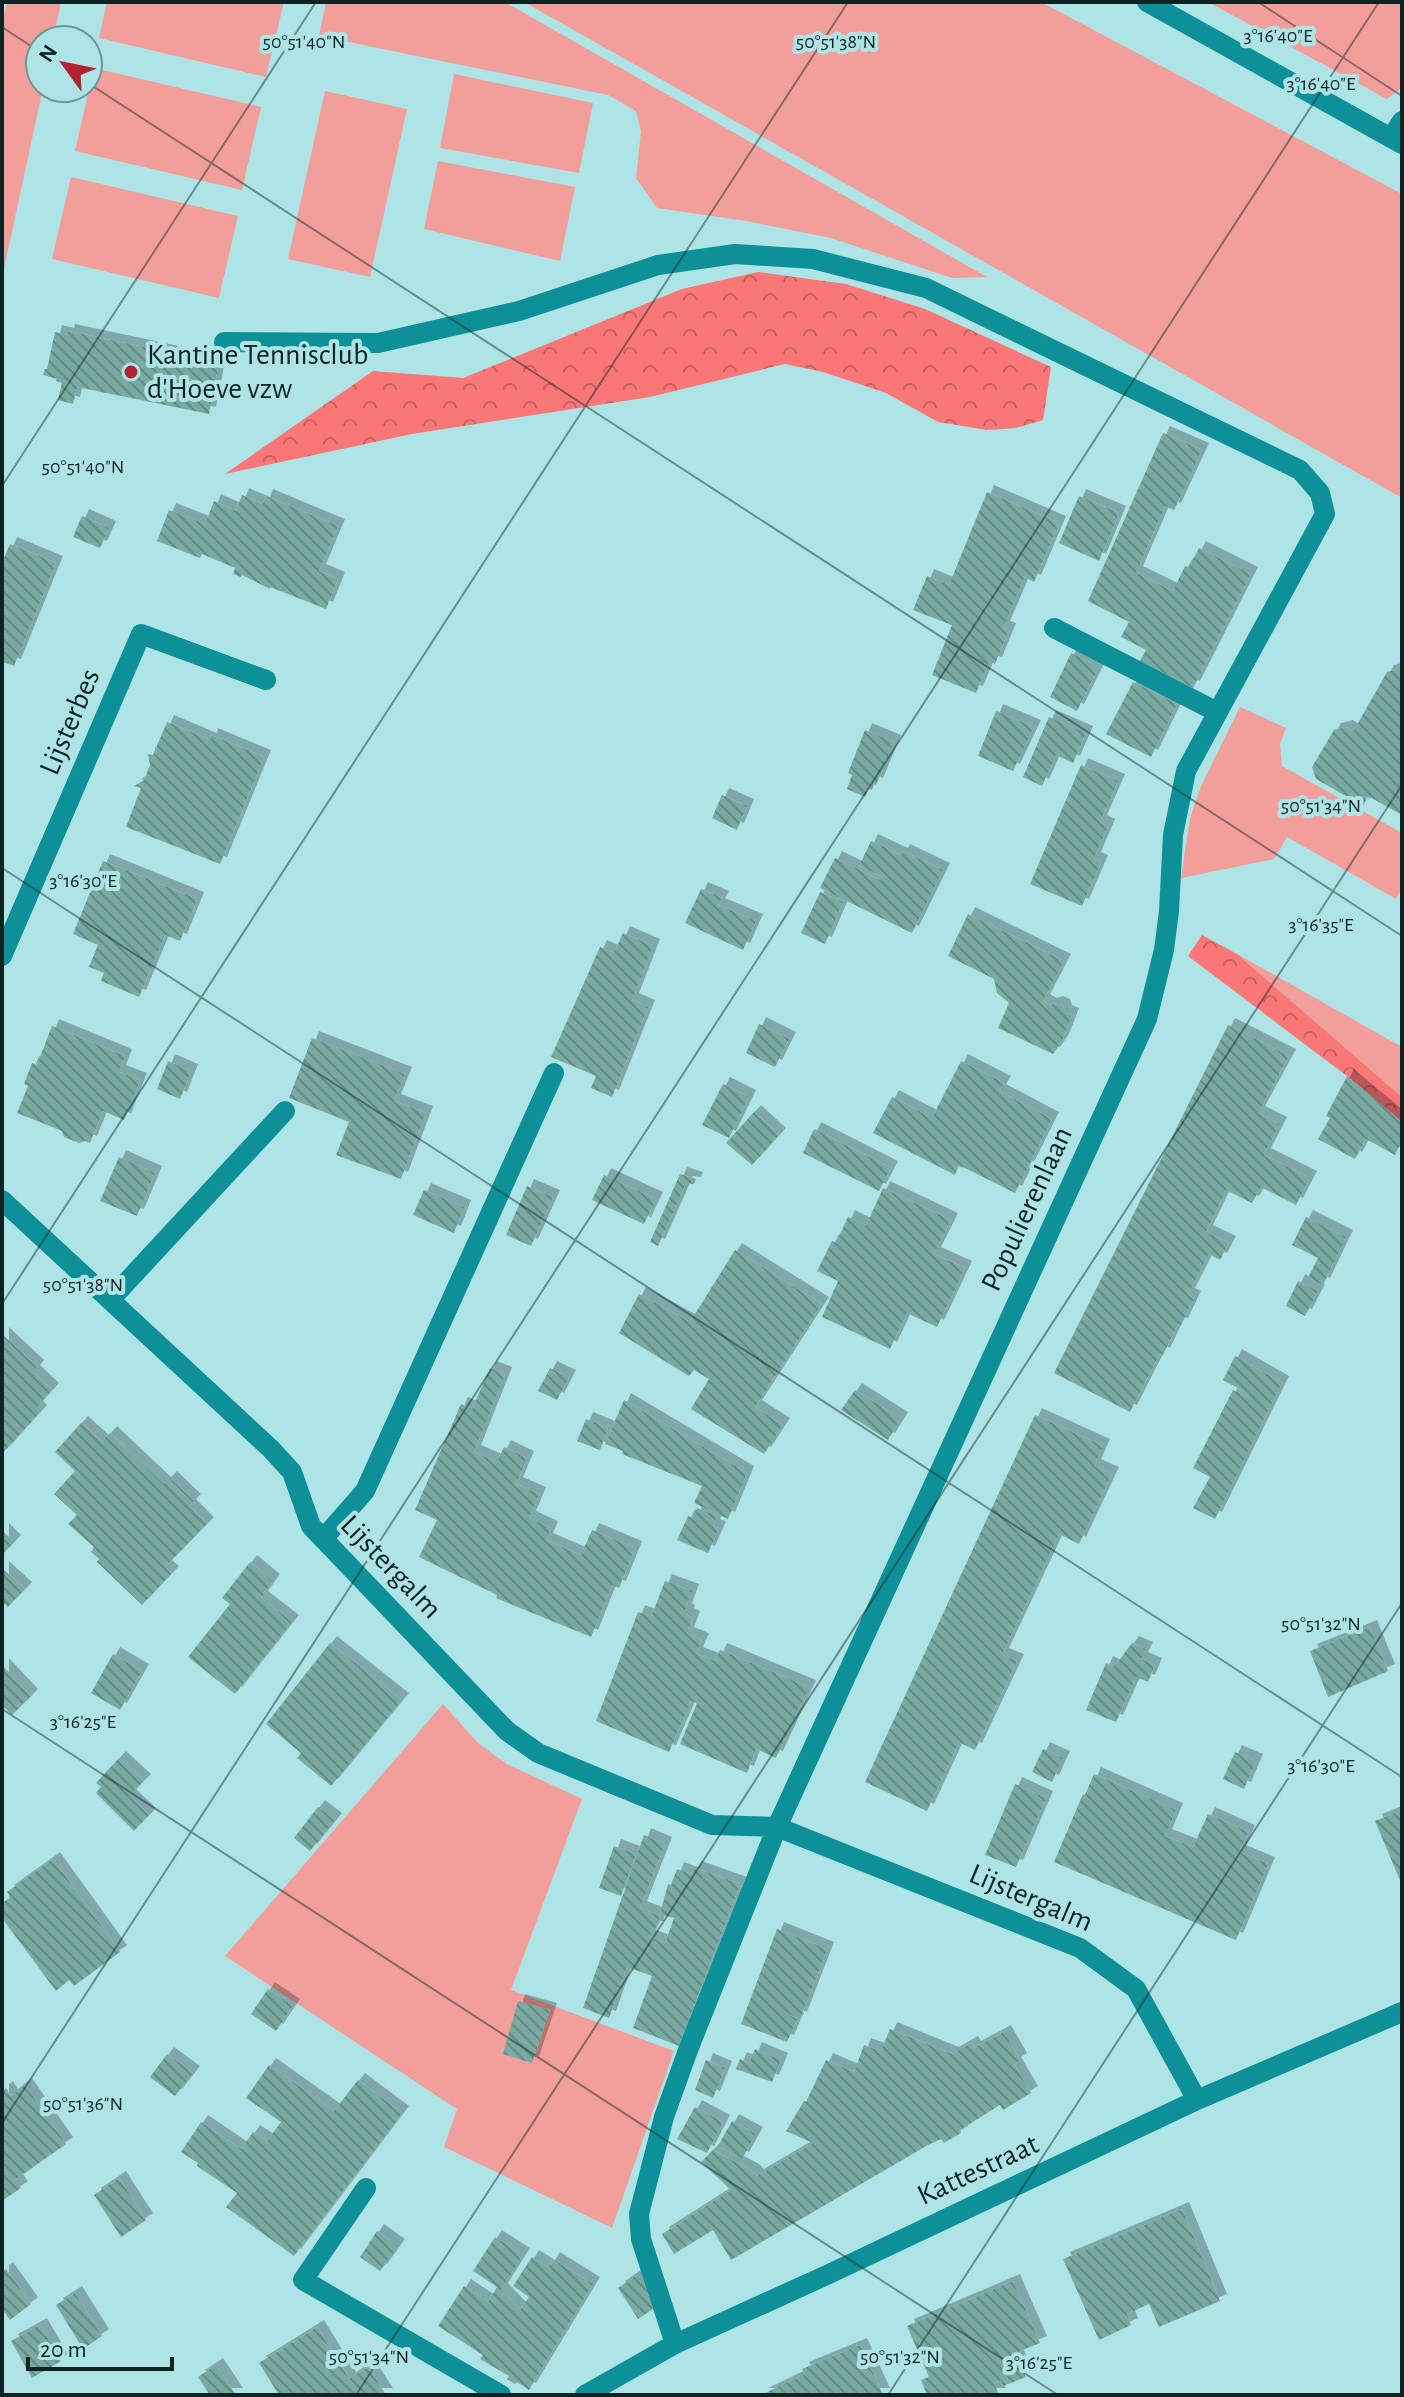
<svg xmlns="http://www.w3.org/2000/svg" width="1404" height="2397" viewBox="0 0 1404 2397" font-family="'Alegreya Sans',sans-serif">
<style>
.grass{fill:#f29f9c}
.forest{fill:url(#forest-crowns)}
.building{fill:url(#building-back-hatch);filter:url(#shadow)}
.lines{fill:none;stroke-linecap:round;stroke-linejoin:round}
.minor{stroke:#0d9098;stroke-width:20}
.ticks{fill:none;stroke:#0e2324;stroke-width:2;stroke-opacity:0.45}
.poi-dot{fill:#b42232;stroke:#afe4e7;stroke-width:3}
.labels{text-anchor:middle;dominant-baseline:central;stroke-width:8;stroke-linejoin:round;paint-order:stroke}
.poi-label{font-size:30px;fill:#0e2324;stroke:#afe4e7;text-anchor:start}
.street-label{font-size:30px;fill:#0e2324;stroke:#afe4e7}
.ticks-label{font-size:20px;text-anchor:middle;fill:#0e2324;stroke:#afe4e7;stroke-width:8;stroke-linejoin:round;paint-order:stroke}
</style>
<defs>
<pattern id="forest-crowns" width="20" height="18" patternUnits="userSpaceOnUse" patternTransform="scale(2)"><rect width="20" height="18" fill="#fa7778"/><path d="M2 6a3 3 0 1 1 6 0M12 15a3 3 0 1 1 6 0" fill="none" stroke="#c96162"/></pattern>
<pattern id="building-back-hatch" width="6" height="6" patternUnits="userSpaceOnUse" patternTransform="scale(2)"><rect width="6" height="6" fill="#7aaba2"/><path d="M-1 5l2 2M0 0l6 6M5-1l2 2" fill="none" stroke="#628b84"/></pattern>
<filter id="shadow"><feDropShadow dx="7" dy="-7" stdDeviation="0" flood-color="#0004"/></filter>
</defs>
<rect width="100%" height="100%" fill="#afe4e7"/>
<path class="grass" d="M7 2H61L53 40H40V88H43L4 269H2V25Z
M107 2H284L266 77 99 38Z
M326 2H505L987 277 952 278 831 238 746 221 657 208 636 178 641 131 636 111 608 95 319 36Z
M524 2H1041L1402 194V498Z
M1208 2H1402V88L1387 99Z
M94 68 261 107 242 190 75 151Z
M454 74 593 103 579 173 440 148Z
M325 91 407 109 370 277 288 259Z
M438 161 575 187 560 261 424 229Z
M71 177 238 216 219 298 52 259Z
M1240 707 1286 728 1280 744 1282 766 1402 833V887L1396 899 1287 837 1274 859 1181 878 1190 818 1201 786Z
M1237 954 1402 1047V1097Z
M443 1704 479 1744 507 1764 582 1799 511 1990 674 2051 612 2228 444 2147 457 2109 225 1956Z"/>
<path class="forest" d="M758 272 846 284 925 309 1051 367 1043 420 1016 428 987 430 938 422 886 393 823 372 785 364 650 397 412 434 225 474 373 371 463 378 682 289Z
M1202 935 1237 954 1402 1097V1122L1347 1076 1188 956Z"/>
<path class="building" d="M68 331 219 363 209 414 77 387 73 404 58 400 62 383 56 381 57 379 43 375 45 369H47L55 332 67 335Z
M1163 433 1202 450 1174 510 1165 506 1136 573 1173 591 1185 566 1189 567 1199 548 1251 574 1193 688 1140 661 1146 650 1121 637 1129 622 1088 601Z
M987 492 1059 523 1034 582 1025 577 1003 628 1009 630 995 664 989 662 976 693 932 675 952 625 913 610 927 576 949 585Z
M242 495 263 504 266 496 338 526 319 571 338 579 326 609 270 587V589L242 575 241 577 233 574 235 568 202 554 200 558 157 541 169 510 205 524 214 501 236 511Z
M1079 496 1119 513 1099 561 1059 543Z
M82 516 109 528 100 548 73 537Z
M10 544 56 563 14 666 2 662V563Z
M1071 653 1099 667 1077 711 1050 697Z
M1402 668V815L1368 796 1363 806 1316 779 1312 767 1334 730 1346 727 1353 732 1387 672Z
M1133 682 1177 704 1151 757 1106 734Z
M996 711 1034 727 1013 771 978 756Z
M1049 717 1086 733 1073 763 1056 755 1042 786 1023 777Z
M167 722 210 740 211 735 264 757 220 864 126 827 141 788 134 786 144 780 150 765 148 754 153 755Z
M865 730 894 742 876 785 871 783 865 797 847 789 852 775 848 773Z
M1081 765 1118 781 1100 822 1108 826 1094 859 1101 862 1082 906 1030 884Z
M722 795 747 806 737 830 712 818Z
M871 841 901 855 903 851 943 870 912 933 820 888 835 858 880 880 883 877 859 866Z
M103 861 197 899 180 941 165 935 139 997 101 981 104 973 89 967 98 945 73 934Z
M701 889 722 898 718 905 756 921 743 950 685 923Z
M820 892 843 902 825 944 801 933Z
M968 914 1064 961 1043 1001 1050 1005 1056 1003 1063 1006 1065 1012 1072 1015 1062 1041 1053 1054 998 1028 1009 1003 997 993 994 979 948 956Z
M623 933 653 946 632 1000 648 1007 612 1097 591 1088 596 1076 551 1057 600 947 614 953Z
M759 1024 789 1039 775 1067 746 1053Z
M1228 1025 1289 1056 1258 1113 1280 1124 1264 1155 1310 1178 1296 1205 1261 1187 1252 1203 1226 1190 1206 1232 1229 1243 1220 1260 1209 1254 1188 1295 1194 1298 1181 1325 1178 1324 1163 1355 1160 1353 1130 1412 1054 1373Z
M52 1026 125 1056 119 1072 140 1080 124 1120 103 1111 90 1143 85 1141 79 1143 64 1137 62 1131 17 1113 28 1086 24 1084 32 1063 37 1065Z
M312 1038 405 1074 394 1101 426 1113 401 1179 336 1155 349 1122 289 1098Z
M168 1061 191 1071 180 1099 157 1089Z
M961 1061 1004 1083 999 1091 1052 1119 1015 1193 959 1165 955 1175 873 1133 892 1097 932 1118Z
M1347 1076 1402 1122V1141L1395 1155 1366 1139 1355 1159 1318 1139 1330 1118 1326 1116Z
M723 1084 749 1097 729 1138 702 1125Z
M754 1112 779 1135 752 1165 726 1143Z
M814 1129 891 1168 879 1191 803 1153Z
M119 1157 155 1173 137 1216 100 1201Z
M680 1174 696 1179 694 1184 686 1183 658 1246 650 1242Z
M604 1175 656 1199 644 1224 592 1200Z
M527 1186 553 1197 531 1246 506 1235Z
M883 1188 951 1220 934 1254 965 1268 937 1327 907 1313 890 1349 822 1317 838 1281 817 1271 832 1241 836 1243 848 1217 866 1226Z
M424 1190 464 1207 454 1233 413 1215Z
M1306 1217 1346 1237 1323 1285 1308 1278 1318 1258 1292 1245Z
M735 1250 822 1304 755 1407 783 1425 764 1454 691 1409 709 1379 694 1370 689 1376 619 1333 639 1294 690 1322Z
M1298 1281 1318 1291 1305 1316 1286 1306Z
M2 1334 37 1367 33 1372 52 1390 36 1408 40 1412 2 1454Z
M1235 1356 1282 1383 1215 1519 1193 1508 1210 1477 1193 1468 1233 1390 1248 1397 1249 1394 1223 1380Z
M490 1368 505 1374 474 1452 497 1462 504 1447 527 1458 516 1484 539 1494 529 1518 551 1528 546 1540 581 1555 592 1530 635 1548 619 1588 612 1585 591 1637 496 1598 497 1595 419 1557 437 1520 415 1510 461 1404 472 1409Z
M550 1368 569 1377 557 1400 538 1391Z
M855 1390 901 1419 888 1440 841 1410Z
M624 1400 747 1473 728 1519 694 1503 702 1486 622 1454 623 1451 605 1444Z
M1035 1415 1103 1446 1094 1466 1112 1474 1079 1544 1059 1534 1002 1655 1017 1661 975 1750 959 1742 927 1811 865 1782Z
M586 1419 608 1428 600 1450 577 1441Z
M81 1423 102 1442 110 1433 164 1484 170 1478 194 1501 189 1506 207 1524 165 1567 172 1573 142 1605 97 1562 99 1559 91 1552 94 1547 68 1524 77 1515 54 1494 75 1471 55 1452Z
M697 1508 717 1516 713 1526 719 1528 708 1553 677 1540 688 1516 693 1518Z
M2 1530 14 1542 2 1555Z
M250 1562 273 1581 261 1598 292 1622 235 1694 188 1657 230 1604 222 1598Z
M2 1568 25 1589 8 1607 2 1602Z
M665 1581 692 1591 685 1610 688 1612 687 1615 693 1618 687 1634 702 1640 696 1654 715 1661 720 1650 809 1687 776 1758 756 1749 747 1773 680 1744 697 1703 691 1701 669 1752 596 1721 638 1612 651 1617Z
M1370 1627 1388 1671 1328 1697 1310 1651Z
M330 1643 402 1700 331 1786 297 1758 301 1753 266 1724Z
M1132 1643 1146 1649 1141 1659 1155 1665 1148 1682 1136 1677 1116 1722 1086 1710 1106 1663 1114 1667Z
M113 1654 142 1671 120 1710 91 1693Z
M2 1665 31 1696 12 1715 2 1705Z
M1043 1749 1063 1758 1052 1782 1032 1772Z
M1235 1752 1256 1761 1244 1789 1223 1779Z
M119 1758 144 1781 129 1796 149 1815 134 1831 96 1793 101 1787 96 1783Z
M1094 1774 1176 1810 1165 1836 1193 1847 1208 1814 1248 1832 1239 1852 1268 1864 1236 1940 1054 1862 1083 1794 1085 1795Z
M1015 1784 1046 1798 1016 1867 985 1855Z
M318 1807 335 1820 310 1851 294 1838Z
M1402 1810V1885L1375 1821Z
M644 1835 665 1844 640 1908 660 1916 656 1928H653L649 1937 665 1943 674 1918 660 1914 668 1884 671 1885 677 1869 691 1874 695 1868 740 1884 679 2046 633 2028 652 1976 627 1967 609 2018 583 2008Z
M614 1846 636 1854 621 1896 599 1888Z
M53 1859 120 1952 74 1986 69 1980 56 1991 2 1918V1903L11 1897 7 1892Z
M777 1929 827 1949 800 2019 784 2012 797 2019 787 2042 741 2024Z
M268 1989 293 2006 276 2031 251 2014Z
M518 2001 550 2010 532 2063 503 2054Z
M890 2029 952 2054 971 2043 974 2048 1004 2032 1020 2060 1014 2064 1031 2093 1003 2110 1000 2105 960 2130 961 2133 944 2143 941 2139 928 2145 731 2260 713 2230 674 2254 662 2234 731 2190 701 2162 713 2150 752 2171 757 2176 813 2143 786 2131 804 2101 806 2102 826 2060 854 2072 864 2045 881 2051Z
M755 2049 781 2060 772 2082 736 2069 740 2059 749 2063Z
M167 2054 193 2073 175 2096 150 2077Z
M706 2060 725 2068 713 2098 695 2090Z
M269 2065 334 2111 358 2080 402 2113 294 2256 226 2207 237 2193 197 2166 198 2163 181 2152 201 2122 241 2149 253 2132 267 2141 281 2122 246 2098Z
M25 2085 66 2144 15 2180 21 2188 2 2201V2091L6 2088 11 2096Z
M695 2107 723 2122 707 2153 677 2139Z
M732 2121 756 2134 742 2159 718 2146Z
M119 2178 146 2220 121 2237 94 2195Z
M1182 2209 1220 2301 1159 2327 1149 2304 1127 2314 1131 2325 1099 2340 1063 2259Z
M377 2231 398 2246 380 2271 360 2257Z
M495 2237 523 2255 501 2290 520 2310 529 2297 513 2286 532 2257 548 2267 553 2259 593 2284 529 2390 517 2382 515 2384 507 2379 509 2376 480 2359 483 2355 438 2326 464 2286 488 2302 497 2287 473 2271Z
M6 2269 31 2304 10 2320 2 2309V2272Z
M641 2272 653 2309 638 2319 618 2288Z
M1013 2281 1040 2343 1015 2353 1026 2377 1003 2386 1001 2380 994 2383 999 2395H927L921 2380 929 2377 907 2326Z
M75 2293 102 2336 83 2349 56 2305Z
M40 2325 61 2361 32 2378 11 2341Z
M317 2327 349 2379 368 2367 386 2395H279L259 2363Z
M860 2345 883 2395H761L805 2374 802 2369Z
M216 2365 236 2395H210L198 2377Z"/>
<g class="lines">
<path class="minor" d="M1147 2 1402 144
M1391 138 1402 121
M224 342 378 343 519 311 658 265 735 254 813 259 926 288 1300 470 1320 493 1325 514 1186 771 1173 835 1169 911 1164 950 1147 1019 777 1827 688 2050 664 2117 639 2214 641 2239 675 2344
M1054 628 1217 712
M2 956 141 634 266 680
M2 1200 271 1449 292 1472 311 1526 507 1731 538 1753 712 1825 777 1827 1080 1948 1136 1989 1197 2100
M110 1300 285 1111
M323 1539 365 1491 554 1073
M366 2188 303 2280 501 2395
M585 2395 675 2344 829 2274 1197 2100 1402 2012"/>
</g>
<path class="ticks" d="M1258 2 1402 96M2 27 40 52M88 83 1402 936M2 486 316 2M2 868 1402 1777M2 1304 848 2M2 1709 1058 2395M2 2123 1379 2M356 2395 1402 785M888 2395 1402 1603"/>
<circle class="poi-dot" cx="131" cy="372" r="8"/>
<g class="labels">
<g class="poi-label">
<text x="147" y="355">Kantine Tennisclub<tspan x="147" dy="34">d'Hoeve vzw</tspan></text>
</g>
<g class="street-label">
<text transform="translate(70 722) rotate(-67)">Lijsterbes</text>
<text transform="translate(1027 1209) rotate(-65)">Populierenlaan</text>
<text transform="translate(391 1567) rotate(46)">Lijstergalm</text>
<text transform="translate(1031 1898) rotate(23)">Lijstergalm</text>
<text transform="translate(978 2170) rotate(-25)">Kattestraat</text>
</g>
</g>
<g class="ticks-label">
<text x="1278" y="42">3°16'40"E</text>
<text x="304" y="48">50°51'40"N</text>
<text x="836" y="48">50°51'38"N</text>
<text x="1321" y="90">3°16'40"E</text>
<text x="83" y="473">50°51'40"N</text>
<text x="1321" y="812">50°51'34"N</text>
<text x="83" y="887">3°16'30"E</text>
<text x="1321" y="931">3°16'35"E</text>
<text x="83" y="1291">50°51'38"N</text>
<text x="1321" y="1630">50°51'32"N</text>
<text x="83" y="1728">3°16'25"E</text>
<text x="1321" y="1772">3°16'30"E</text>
<text x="83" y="2110">50°51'36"N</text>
<text x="369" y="2363">50°51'34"N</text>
<text x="900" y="2363">50°51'32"N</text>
<text x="1039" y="2369">3°16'25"E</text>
</g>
<rect width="1404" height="2397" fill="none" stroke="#0e2324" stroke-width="8"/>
<g transform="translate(64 64) rotate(303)"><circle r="38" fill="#afe4e7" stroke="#6f9799" stroke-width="2"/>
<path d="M0-6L14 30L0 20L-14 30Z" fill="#b42232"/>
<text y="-12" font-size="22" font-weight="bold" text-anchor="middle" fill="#0e2324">N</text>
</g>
<path d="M28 2357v12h144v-12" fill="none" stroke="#0e2324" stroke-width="4"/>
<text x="40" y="2357" font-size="24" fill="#0e2324" stroke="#afe4e7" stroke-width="6" paint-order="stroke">20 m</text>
</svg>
